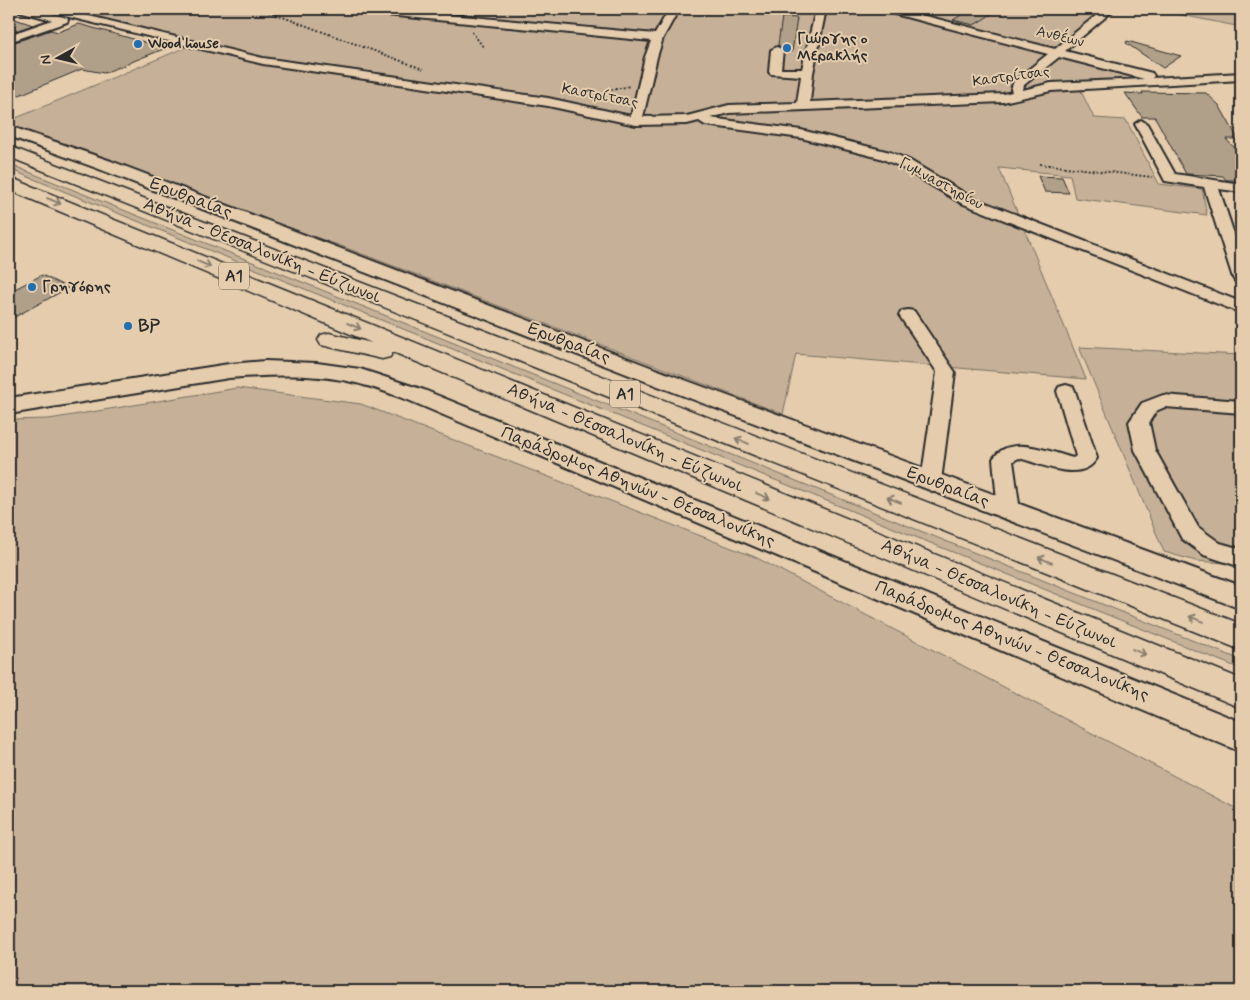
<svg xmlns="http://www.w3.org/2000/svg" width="1250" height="1000" viewBox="0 0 1250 1000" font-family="Mynerve,sans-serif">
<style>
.green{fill:#c6b198;stroke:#786e62}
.building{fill:#b0a089;stroke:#2b2b2b}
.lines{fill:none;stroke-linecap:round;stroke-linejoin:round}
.minor-casing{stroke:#2b2b2b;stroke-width:4}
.major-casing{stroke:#2b2b2b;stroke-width:4}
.highway-casing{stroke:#2b2b2b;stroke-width:3}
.path{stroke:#2b2b2b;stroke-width:2;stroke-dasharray:2 2;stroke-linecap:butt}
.minor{fill:#e4ccad;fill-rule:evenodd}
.major{fill:#e4ccad;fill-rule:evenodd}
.highway{fill:#e4ccad;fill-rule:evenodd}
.oneway{stroke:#887c6c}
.poi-dot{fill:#1f6fb2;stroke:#e4ccad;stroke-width:2}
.labels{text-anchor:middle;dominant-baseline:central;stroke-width:4;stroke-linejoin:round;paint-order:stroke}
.far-street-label{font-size:15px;fill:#2b2b2b;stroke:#e4ccad}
.far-poi-label{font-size:15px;font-weight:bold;fill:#2b2b2b;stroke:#e4ccad;text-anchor:start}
.shield{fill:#e4ccad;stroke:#625b52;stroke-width:1}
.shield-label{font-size:16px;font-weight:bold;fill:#2b2b2b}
.street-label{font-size:18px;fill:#2b2b2b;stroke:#e4ccad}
.poi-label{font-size:18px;font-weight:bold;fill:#2b2b2b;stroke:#e4ccad;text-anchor:start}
</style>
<rect width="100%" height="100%" fill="#e4ccad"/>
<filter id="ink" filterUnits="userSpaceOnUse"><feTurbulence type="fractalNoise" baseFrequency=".02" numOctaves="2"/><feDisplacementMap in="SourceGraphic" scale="10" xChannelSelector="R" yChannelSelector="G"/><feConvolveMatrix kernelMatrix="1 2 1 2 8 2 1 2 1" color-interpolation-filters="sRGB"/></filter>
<g filter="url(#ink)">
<path class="green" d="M61 9H1115L1060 52 1166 81 1078 85 1094 118 1126 120 1159 184 1202 189 1207 215 1075 198 1070 175 999 168 1086 379 796 354 783 414 349 249 9 127V121L196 43Z
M1152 9H1241V27Z
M9 164 1241 660V669L9 169Z
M1079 347 1241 355V564L1196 561 1164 552Z
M237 388 361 404 755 557 1241 811V991H9V420L49 419Z"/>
<path class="building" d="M971 9H1000L974 25 953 20Z
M9 17 33 25 9 33Z
M782 17 797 18 792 52 785 51 778 45Z
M79 24 166 48 104 73 82 69 17 96 9 93V44L51 30 58 32Z
M1127 41 1181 56 1163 68 1126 43Z
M1142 92 1206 93 1219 105 1238 139H1226L1241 155V180H1226L1223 176 1186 174 1155 117H1142L1125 93 1143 94Z
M1038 176 1062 177 1069 193 1045 192Z
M42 275 68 288 9 320V292Z"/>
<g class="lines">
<defs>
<path id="minor" d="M18 9H34L67 18 68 20 67 22 9 42V35L52 20 19 11Z
M43 9H60L263 58 548 98 631 116 645 57 651 41 356 12 351 9H386L655 34 668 11 667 9H677L678 11 663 38 657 57 643 117 687 116 729 105 797 103 801 76 771 74 769 72 771 50 777 47 783 50 781 69H802L816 9H826L813 73 810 102 1003 94 1012 92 1011 89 1014 81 1048 54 883 11 882 9H898L1055 49 1104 9H1115L1065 51 1152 73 1154 76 1152 78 1241 73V80L1051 91 1003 102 729 113 710 118 801 130 890 152 909 160 971 197 1241 302V313L961 203 899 166 880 158 801 138 705 125 699 121 687 124 636 125 548 106 263 64 44 11ZM1059 57 1144 79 1051 83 1023 90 1024 85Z
M1141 120 1147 124 1175 174 1241 184V192L1219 189 1241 255V283L1235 281 1233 278 1204 187 1165 181 1135 124Z
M908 310 914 311 955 372 941 481 938 486 931 488 924 486 921 481 937 372 899 315 902 311Z
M1066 385 1073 387 1075 391 1097 458C1082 484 1042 464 1019 458L1013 461 1020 511 1017 517 1009 519 1001 517 998 511 993 459C1009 433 1050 452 1073 458L1076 456 1057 391 1059 387Z
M1163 395 1241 401V413L1165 407 1156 411 1149 422 1155 450 1198 527 1220 543 1241 549V567L1204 555 1182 539 1135 450 1129 422 1142 403Z"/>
<path id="major" d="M9 126 111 161 666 373 1241 586V609L650 383 99 169 9 136Z
M265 361 317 363 360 369 424 390 1241 722V752L408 400C391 394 374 387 356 383 315 373 271 375 229 378L9 414V398L229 364Z"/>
<path id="highway" d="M9 146 1241 624V650L9 157Z
M9 177 1241 679V708L393 352 390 357 382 359 321 345 318 340 321 335 329 333 372 343 9 190Z"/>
</defs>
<use href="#minor" class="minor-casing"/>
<use href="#major" class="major-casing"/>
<use href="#highway" class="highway-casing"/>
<path class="path" d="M261 9 423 69
M472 32 484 48
M611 90 630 86
M1040 164 1152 177"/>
<use href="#minor" class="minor"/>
<use href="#major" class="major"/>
<use href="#highway" class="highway"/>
</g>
<defs><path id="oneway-shaft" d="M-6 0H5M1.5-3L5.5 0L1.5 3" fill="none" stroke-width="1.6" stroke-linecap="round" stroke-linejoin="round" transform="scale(1.25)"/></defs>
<g class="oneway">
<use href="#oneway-shaft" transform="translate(54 201) rotate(23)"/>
<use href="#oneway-shaft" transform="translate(204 264) rotate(23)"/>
<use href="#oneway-shaft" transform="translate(354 326) rotate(23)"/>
<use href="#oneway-shaft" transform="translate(742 441) rotate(-158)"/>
<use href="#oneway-shaft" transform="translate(763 496) rotate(23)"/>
<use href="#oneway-shaft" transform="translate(894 500) rotate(-158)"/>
<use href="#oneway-shaft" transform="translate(1045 560) rotate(-158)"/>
<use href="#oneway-shaft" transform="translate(1196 619) rotate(-158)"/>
<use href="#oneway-shaft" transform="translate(1139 652) rotate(23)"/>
</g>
</g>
<g class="poi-dot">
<circle cx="138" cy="44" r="5"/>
<circle cx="787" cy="48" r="5"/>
<circle cx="32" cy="287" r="5"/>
<circle cx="128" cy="326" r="5"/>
</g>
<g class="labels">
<g class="far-street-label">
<text transform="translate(1060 37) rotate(14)">Ανθέων</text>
<text transform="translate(1011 77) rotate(-8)">Καστρίτσας</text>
<text transform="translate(600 96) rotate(11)">Καστρίτσας</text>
<text transform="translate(941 184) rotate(28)">Γυμναστηρίου</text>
</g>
<g class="far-poi-label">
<text x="797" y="39">Γιώργης ο<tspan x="797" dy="17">Μερακλής</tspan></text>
<text x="148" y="44">Wood house</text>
<text x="42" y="287">Γρηγόρης</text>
</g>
<g class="shield">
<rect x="219" y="262.5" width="30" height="27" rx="4"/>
<rect x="610" y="380.5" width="30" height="27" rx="4"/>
</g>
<g class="shield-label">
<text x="234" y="276">Α1</text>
<text x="625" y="394">Α1</text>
</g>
<g class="street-label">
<text transform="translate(191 198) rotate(21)">Ερυθραίας</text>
<text transform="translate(262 251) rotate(22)">Αθήνα - Θεσσαλονίκη - Εύζωνοι</text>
<text transform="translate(569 343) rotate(21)">Ερυθραίας</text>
<text transform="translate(625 438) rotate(23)">Αθήνα - Θεσσαλονίκη - Εύζωνοι</text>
<text transform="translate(638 487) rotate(22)">Παράδρομος Αθηνών - Θεσσαλονίκης</text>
<text transform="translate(948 487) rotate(21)">Ερυθραίας</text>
<text transform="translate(999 594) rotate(23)">Αθήνα - Θεσσαλονίκη - Εύζωνοι</text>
<text transform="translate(1012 641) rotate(22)">Παράδρομος Αθηνών - Θεσσαλονίκης</text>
</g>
<g class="poi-label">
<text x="138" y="326">BP</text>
</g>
</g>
<rect width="1250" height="1000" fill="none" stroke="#e4ccad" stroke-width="30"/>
<rect x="15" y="15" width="1220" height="970" fill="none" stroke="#2b2b2b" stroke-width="2" filter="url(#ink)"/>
<g transform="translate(58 58) rotate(262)" stroke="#e4ccad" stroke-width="4" paint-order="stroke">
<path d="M0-4L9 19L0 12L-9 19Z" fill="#2b2b2b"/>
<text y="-8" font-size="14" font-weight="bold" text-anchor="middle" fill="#2b2b2b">N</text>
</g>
</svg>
